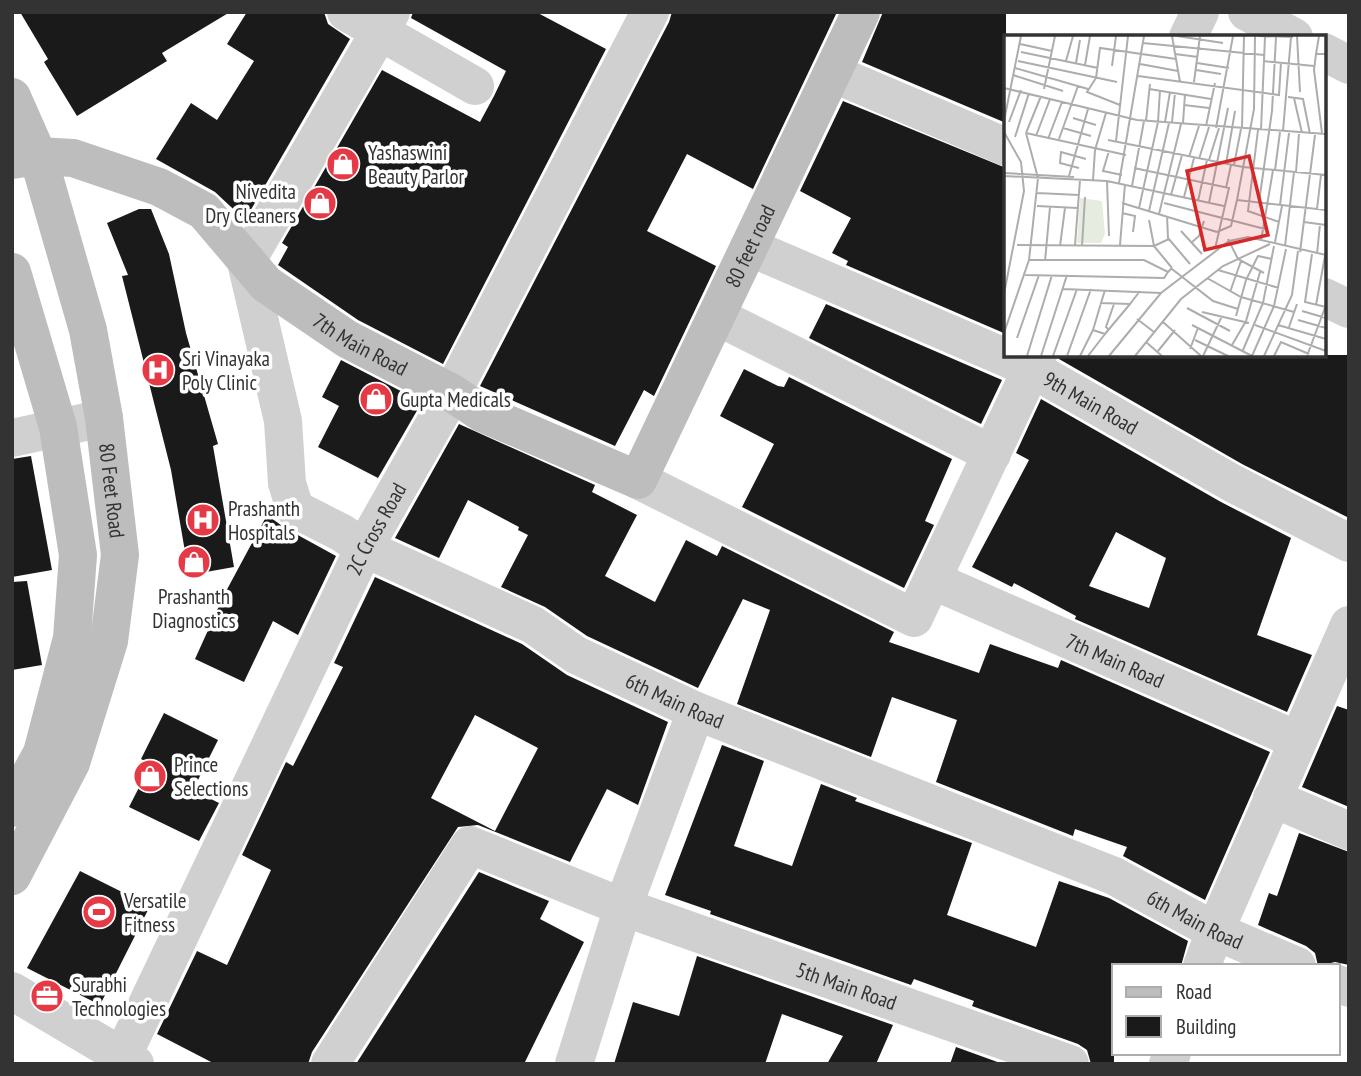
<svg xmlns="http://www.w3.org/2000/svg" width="1361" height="1076" viewBox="0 0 1361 1076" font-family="'PT Sans Narrow',sans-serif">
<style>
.building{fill:#1a1a1a;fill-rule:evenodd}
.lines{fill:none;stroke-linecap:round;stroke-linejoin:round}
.street{stroke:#d0d0d0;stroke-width:38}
.secondary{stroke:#bdbdbd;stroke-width:38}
.labels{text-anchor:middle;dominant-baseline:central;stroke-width:7;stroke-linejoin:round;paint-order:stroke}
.poi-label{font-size:21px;fill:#333;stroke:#fff;text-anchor:start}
.street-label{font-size:21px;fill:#333;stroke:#fff}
.inset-road{fill:none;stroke:#adadad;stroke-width:2}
.view{fill:#d62828;fill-opacity:0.15;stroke:#d62828;stroke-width:3.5}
.inset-edge{fill:none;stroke:#333;stroke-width:3.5}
</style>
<rect width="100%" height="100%" fill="#fff"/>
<path class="building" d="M20 12H230L162 53 167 61 77 116 44 62 48 59Z
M247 12H324L328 24 350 39 245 220 215 192 156 159 191 103 217 120 254 61 227 44Z
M413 12H536L606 49 443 364 358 320 278 265 288 247 282 243 382 70 480 122 494 96 506 71 411 18Z
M672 12H837L753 189 687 154 647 231 716 266 654 396 644 390 615 446 480 386 669 22Z
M883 12H1006V123L862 62Z
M843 101 1006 168V334L846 265 848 261 832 253 851 218 800 191Z
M139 209H151L169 254 186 333 218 444 213 446 234 567 189 575 171 470 122 276 128 275 107 223Z
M826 304 1002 380 981 424 809 338Z
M1060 355H1349V518L1242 464 1059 359Z
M341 360 422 402 378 478 318 447 339 406 322 397Z
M744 369 778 386 784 387 789 377 952 459 925 521 934 525 904 588 742 507 774 444 720 416Z
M1041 399 1221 502 1291 538 1257 635 1312 655 1287 712 1075 619 1076 616 1014 583 1012 587 972 567 1029 460 1016 453ZM1116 532 1166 558 1149 608 1089 586Z
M459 424 595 485 592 492 637 515 605 576 655 602 686 540 717 556 722 546 894 632 889 642 979 673 990 644 1058 668 1061 660 1270 752 1205 900 1123 856 1127 847 1075 829 1073 836 936 782 957 720 892 697 871 757 737 704 770 610 743 599 698 688 587 636 545 607 501 587 528 535 518 530 519 527 468 500 439 558 395 538Z
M31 456 52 570 12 577V459Z
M267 515 285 528 336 556 298 635 273 621 244 682 195 659 224 595Z
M375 577 522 644 567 675 668 722 638 805 607 789 570 862 478 825 458 827 312 1052 308 1064H215L157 1034 197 951 227 965 271 870 242 855 286 762 293 766 343 667 334 663ZM475 715 538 748 495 831 431 798Z
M27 581 42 665 12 670V582Z
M1337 706 1349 710V807L1302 787Z
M164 713 218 740 193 790 219 803 199 841 129 807 151 764 141 759Z
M722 745 764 761 734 846 792 866 821 784 857 798 855 801 972 843 947 915 1036 947 1059 881 1109 898 1188 941 1181 966H1114V1064H1091L1087 1050 1078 1044 972 1006 974 1001 914 979 911 985 710 914 711 911 665 895Z
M1299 833 1349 852V965L1335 962 1318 966 1315 953 1306 946 1258 925 1269 893 1277 896Z
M80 871 150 906 100 1005 27 968Z
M479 872 549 901 540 919 584 942 524 1064H356Z
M697 956 893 1025 876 1064H827L843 1036 782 1014 765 1064H614L633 1002 679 1016Z
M956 1047 1003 1064H950Z"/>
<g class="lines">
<g class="street">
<path d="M346 12 475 86"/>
<path id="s1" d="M391 12 246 262 283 421 287 483 295 509 342 533 364 548 533 625 576 655 696 711 1114 876 1215 931 1297 966"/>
<path d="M1247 12 1294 37"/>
<path d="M1188 37 1200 12"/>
<path d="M1324 52 1349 65"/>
<path d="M832 73 1006 147"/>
<path id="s2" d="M749 247 1032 369 1232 483 1349 543"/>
<path d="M1324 297 1349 309"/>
<path d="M716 316 992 454"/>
<path d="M12 438 104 418"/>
<path d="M638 480 914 618 1038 355"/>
<path id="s3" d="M932 580 1297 740"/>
<path d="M1272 798 1349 831"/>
<path d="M1202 966 1215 931 1349 625"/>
<path d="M1338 984 1349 988"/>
<path d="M12 991 135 1064"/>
<path id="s4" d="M122 1057 364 548 452 393 650 12"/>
<path id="s5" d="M330 1064 470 845 623 907 1070 1064"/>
<path d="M574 1064 623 907 696 711"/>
<path d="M1168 1064 1172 1053"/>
</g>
<g class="secondary">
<path id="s6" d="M12 97 38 156 88 330 104 418 120 555 109 641 71 763 12 876"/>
<path id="s7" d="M12 160 38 156 73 158 159 187 204 211 266 284 347 339 452 393 482 413 638 480 861 12"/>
<path d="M12 272 58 427 78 555 72 638 42 753 12 808"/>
</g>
</g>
<defs>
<symbol id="shop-disc" viewBox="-11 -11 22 22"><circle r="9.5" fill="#e63946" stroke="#fff"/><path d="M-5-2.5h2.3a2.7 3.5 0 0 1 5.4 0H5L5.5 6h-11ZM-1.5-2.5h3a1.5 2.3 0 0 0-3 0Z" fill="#fff"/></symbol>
<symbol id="hospital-disc" viewBox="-11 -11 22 22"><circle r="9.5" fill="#e63946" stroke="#fff"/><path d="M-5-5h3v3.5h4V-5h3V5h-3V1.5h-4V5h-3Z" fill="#fff"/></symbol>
<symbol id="stadium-disc" viewBox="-11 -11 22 22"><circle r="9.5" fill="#e63946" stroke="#fff"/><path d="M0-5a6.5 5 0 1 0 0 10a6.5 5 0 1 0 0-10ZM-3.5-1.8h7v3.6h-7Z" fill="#fff"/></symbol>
<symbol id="office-disc" viewBox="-11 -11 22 22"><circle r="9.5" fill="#e63946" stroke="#fff"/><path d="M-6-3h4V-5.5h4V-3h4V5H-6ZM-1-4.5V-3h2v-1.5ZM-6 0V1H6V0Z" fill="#fff"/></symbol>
</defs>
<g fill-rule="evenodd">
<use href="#shop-disc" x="324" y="145" width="38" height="38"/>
<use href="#shop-disc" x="301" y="184" width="38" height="38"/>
<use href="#hospital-disc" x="139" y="351" width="38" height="38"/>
<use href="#shop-disc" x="357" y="380" width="38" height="38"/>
<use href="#hospital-disc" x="184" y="501" width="38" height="38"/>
<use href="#shop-disc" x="175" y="543" width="38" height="38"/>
<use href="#shop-disc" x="131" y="757" width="38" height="38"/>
<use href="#stadium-disc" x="80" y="893" width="38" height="38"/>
<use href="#office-disc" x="28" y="977" width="38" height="38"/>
</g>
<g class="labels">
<g class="poi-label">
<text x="368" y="152">Yashaswini<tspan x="368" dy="24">Beauty Parlor</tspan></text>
<text x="296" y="191" text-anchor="end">Nivedita<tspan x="296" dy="24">Dry Cleaners</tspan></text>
<text x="182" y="358">Sri Vinayaka<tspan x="182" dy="24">Poly Clinic</tspan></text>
<text x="400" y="399">Gupta Medicals</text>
<text x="228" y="508">Prashanth<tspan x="228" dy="24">Hospitals</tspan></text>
<text x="194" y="596" text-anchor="middle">Prashanth<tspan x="194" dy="24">Diagnostics</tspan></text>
<text x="174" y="764">Prince<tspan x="174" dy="24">Selections</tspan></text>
<text x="124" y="900">Versatile<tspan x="124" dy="24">Fitness</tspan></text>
<text x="72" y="984">Surabhi<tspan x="72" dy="24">Technologies</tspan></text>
</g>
<g class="street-label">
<text stroke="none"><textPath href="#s7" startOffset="980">80 feet road</textPath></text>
<text stroke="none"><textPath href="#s7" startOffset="411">7th Main Road</textPath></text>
<text stroke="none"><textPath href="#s2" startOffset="376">9th Main Road</textPath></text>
<text stroke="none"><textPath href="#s6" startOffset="408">80 Feet Road</textPath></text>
<text stroke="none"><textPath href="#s4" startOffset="586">2C Cross Road</textPath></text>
<text stroke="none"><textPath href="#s3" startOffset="200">7th Main Road</textPath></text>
<text stroke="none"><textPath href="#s1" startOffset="968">6th Main Road</textPath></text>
<text stroke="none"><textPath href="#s1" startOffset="1533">6th Main Road</textPath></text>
<text stroke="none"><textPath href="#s5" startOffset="662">5th Main Road</textPath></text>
</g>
</g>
<g transform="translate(1004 35)">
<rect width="322" height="322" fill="#fff"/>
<path d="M76 163 98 166 101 199 97 208H73Z" fill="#e6ecdf"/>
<path class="inset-road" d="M168 1 176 47M173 1 219 8M254 1 289 2M293 1 296 57M315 1 312 19H322M139 8 260 20M16 9 48 16M17 17 94 33M171 19 194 22M312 19 310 35 318 98M14 26 113 47M62 26 69 1M259 26 310 31M72 28 76 5M193 28 225 33M136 29 174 36M81 30 86 1M108 31 112 1M11 33 84 54M192 35 217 39M9 40 59 56M134 41 275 60 277 27M190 47 196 1M0 53 133 85 322 99M40 54 51 1M145 54 207 64M284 62 299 64 306 99M290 63 298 98M116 70 83 57 92 43 96 13 172 24M180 70 205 73M69 83 92 90M0 86 17 1M142 86 146 49M5 87 17 55M161 87 166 57M168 87 171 58M179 88 181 59M202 91 211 48M59 93 87 101M212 93 229 1M238 93 240 1M254 95 244 176 275 187M257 95 261 2M279 96 287 2M0 97 17 127 20 156 0 259M22 98 34 143 25 225M22 98 122 120M22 98 37 61M32 101 46 64M11 102 25 58M44 104 58 67M55 104 74 51M104 105 239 132 322 140M112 106 124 1M105 116 99 136 118 140M185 122 195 91M195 124 205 92M205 125 215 93M222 129 231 76M230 130 237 94M75 133 56 128 57 117 82 124M130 133 225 153 211 214M271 135 276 97M292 137 295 99M0 138 70 142M0 141 103 146 220 171M65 141 84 74M89 145 91 115 102 78M103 147 105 201M115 148 140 1M128 151 140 86M222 153 227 130M33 158 75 160M167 160 178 120M180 162 190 123M233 165 322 175M194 166 203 125M255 167 268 76 272 2M118 168 213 197M160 168 261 194M205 168 224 73M276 170 285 98M33 171 74 173M135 173 154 87 156 55M313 174 317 140M145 176 165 88M118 178 131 181 129 197M155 179 177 89M163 181 164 203 186 229M145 185 150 211 165 204M300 187 322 190M177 196 198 219M213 197 227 191 233 165 250 74 251 1M224 204 234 224 260 238M257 206 269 135M271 207 278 171M187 208 195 201 200 186M13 210 150 211 168 233M71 210 76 145M116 210 121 149M56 211 61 173M78 211 81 162M281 211 290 137M296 217 311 100M308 219 301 267 322 272M313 219 316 189M41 226 46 172M214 235 275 253M173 238 168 234 209 266 234 274M21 240 160 243 164 237M203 243 237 262 290 277M59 254 157 258M101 255 97 268 126 269 136 256M226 257 237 226M97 268 89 295 101 299 126 269M312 270 321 221M183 273 226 296M298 276 322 283M198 277 245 288M232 281 242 245 254 221 268 224M133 284 150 297M294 285 322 293M159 287 197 321M188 290 248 321M251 290 322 316M274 290 322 304M285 292 293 269M105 295 102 292 110 269M0 298 25 225H140L164 237 168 233M13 303 35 240M191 305 224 321M142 307 158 321M228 310 242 286 256 237M186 314 194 293M239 315 259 268 270 211M154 316 171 295M23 321 48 240M37 321 63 240M49 321 73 254M63 321 87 254M76 321 89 295M84 321 101 299M105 321 157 258 225 206 244 202 322 220M131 321 177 264 219 231 266 209M199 321 218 281M248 321 270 271 282 214M260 321 288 260 294 216M270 321 277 307 305 319M303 321 322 270"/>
<path class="view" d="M245 121 264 200 201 215 183 136Z"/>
<rect width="322" height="322" class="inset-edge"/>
</g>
<rect width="1361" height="1076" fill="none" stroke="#333333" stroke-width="28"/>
<rect x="1112" y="964" width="228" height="91" fill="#ffffff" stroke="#adadad" stroke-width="2"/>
<rect x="1126" y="987" width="35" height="10" fill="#bdbdbd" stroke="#adadad" stroke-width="2"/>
<text x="1176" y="999" font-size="21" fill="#333333">Road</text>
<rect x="1126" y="1016" width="35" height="21" fill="#1a1a1a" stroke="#adadad" stroke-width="2"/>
<text x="1176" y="1034" font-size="21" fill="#333333">Building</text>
</svg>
